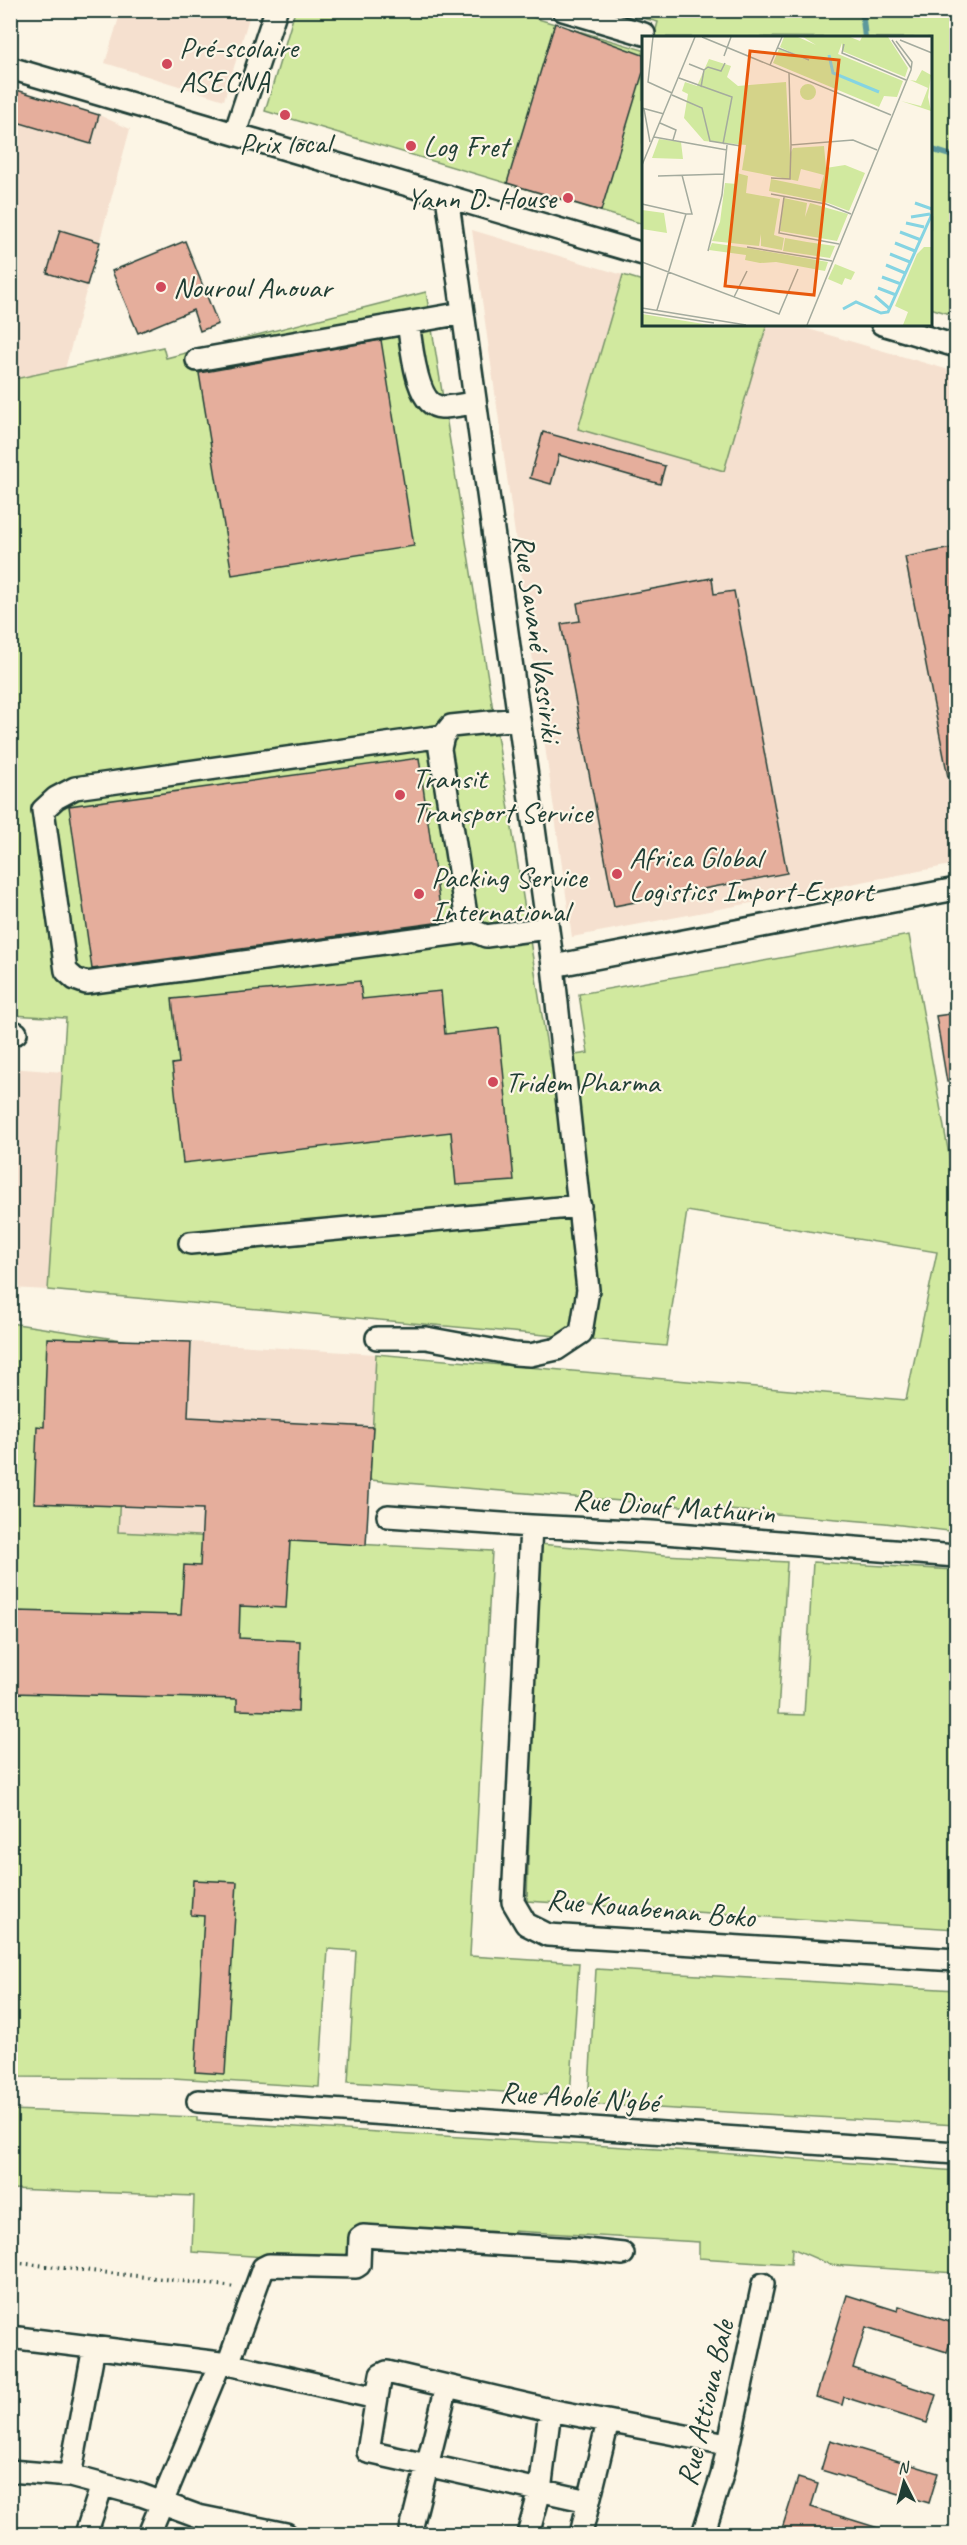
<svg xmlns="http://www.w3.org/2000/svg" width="967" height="2545" viewBox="0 0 967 2545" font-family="Caveat,sans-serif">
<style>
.built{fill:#f5e0cf}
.green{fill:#d1e99f;stroke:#78936a;stroke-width:1.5}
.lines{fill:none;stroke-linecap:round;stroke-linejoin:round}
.stream{stroke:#5c989c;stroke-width:6}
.building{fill:#e5ae9c;stroke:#1f3d34;stroke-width:1.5}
.minor-casing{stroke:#1f3d34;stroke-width:26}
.path{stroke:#1f3d34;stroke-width:4;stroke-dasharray:1.5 4.5;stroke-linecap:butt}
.minor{stroke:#fcf5e5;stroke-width:21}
.poi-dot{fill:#d1495b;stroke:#fcf5e5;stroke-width:2}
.labels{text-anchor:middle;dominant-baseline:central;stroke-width:4.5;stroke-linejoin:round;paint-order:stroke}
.poi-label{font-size:30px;fill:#1f3d34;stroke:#fcf5e5;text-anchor:start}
.street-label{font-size:30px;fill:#1f3d34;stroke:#fcf5e5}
.inset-river{fill:none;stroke:#85d4e2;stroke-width:3}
.inset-road{fill:none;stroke:#a4ab9e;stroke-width:1.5}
.view{fill:#e8590c;fill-opacity:0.15;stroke:#e8590c;stroke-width:3}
.inset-edge{fill:none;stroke:#1f3d34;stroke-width:3}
</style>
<rect width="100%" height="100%" fill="#fcf5e5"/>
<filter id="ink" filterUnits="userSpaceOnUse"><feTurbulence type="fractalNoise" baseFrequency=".0167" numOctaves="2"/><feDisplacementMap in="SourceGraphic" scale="12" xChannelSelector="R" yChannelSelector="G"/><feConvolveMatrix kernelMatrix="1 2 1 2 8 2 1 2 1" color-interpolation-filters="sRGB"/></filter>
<g filter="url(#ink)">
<path class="built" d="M121 11H251L224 100 105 63Z
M10 88 99 115 130 129 65 369 11 380Z
M472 230 623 275 579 429 724 471 767 324H791L956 372V864L572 937Z
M10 1068 63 1072 48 1290 11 1288Z
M128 1341 191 1342 376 1354 366 1545 307 1542 115 1583Z
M11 1368 18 1441H11Z"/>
<path class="green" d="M295 11H511L643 50V224L265 111Z
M618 11H956V316L930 308V38L654 37 658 22Z
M623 275 643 281V324H767L724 471 578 429Z
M426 292 549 1059 588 1053 579 994 909 935 953 1177H956V1532L885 1523 370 1480 376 1354 906 1400 937 1252 687 1211 666 1346 48 1290 66 1018 11 1015 10 380 163 347 166 358Z
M10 1323 128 1341 118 1532 492 1551 470 1956 579 1963 570 2096 348 2082 356 1951 328 1949 319 2087 173 2078 11 2077 10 1441 18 1440 11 1368Z
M539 1544 665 1555 787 1562 778 1714 804 1715 813 1562 956 1570V1929L527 1901 533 1689Z
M596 1969 956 1990V2125L588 2104Z
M11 2110 197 2117V2121L706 2152 956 2171V2273L831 2265 792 2248 791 2264 699 2258V2242L514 2231 513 2240 356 2230 354 2263 192 2252 194 2196 11 2189Z"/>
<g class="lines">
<path class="stream" d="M862 10 865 38
M930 149 956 157"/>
</g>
<path class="building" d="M555 23 643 55V72L601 211 507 183Z
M10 88 99 115 91 144 10 120Z
M60 230 100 242 87 285 47 273Z
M185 241 218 324 200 331 193 310 138 333 112 271Z
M381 340 414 546 232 575 199 373Z
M543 432 665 466 660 484 559 455 551 484 530 478Z
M957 547V776L948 777 905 557Z
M712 578 714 594 734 591 787 873 614 906 561 624 580 621 577 603Z
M419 758 442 922 92 969 69 806Z
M360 981 362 999 441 991 445 1034 499 1028 514 1181 456 1185 451 1132 183 1163 172 1064 179 1063 172 999Z
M957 1013V1081L947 1082 936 1016Z
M47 1338 191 1342 188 1417 373 1427 366 1545 290 1541 286 1608 240 1606 239 1638 300 1641 298 1712 237 1710V1699L13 1693 15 1611 181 1615 184 1565 200 1566 203 1509 34 1503 37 1426 44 1427Z
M193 1880 237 1882 225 2074 195 2072 204 1916 191 1915Z
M847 2295 898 2311 899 2306 956 2324 947 2352 866 2327 853 2368 936 2395 927 2423 844 2397 842 2405 816 2397Z
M830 2440 938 2473 929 2503 821 2470Z
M798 2478 818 2484 811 2507 888 2531 887 2535H780Z"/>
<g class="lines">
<defs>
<path id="minor" d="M563 10 644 34
M10 68 643 254
M235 133 276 10
M447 196 553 966 956 889
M408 323C412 344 415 406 441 407 452 407 464 404 475 403
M882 324 956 346
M197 360 463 313
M518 719 451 726 443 736 440 749 467 921 474 931 486 936 547 928
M443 736 75 788 56 798 43 810 66 971 75 979 86 983 474 931
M10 1033H16
M190 1243 580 1206
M377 1338H426L514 1354 530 1355 557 1349 581 1333 588 1290 553 966
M388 1516 531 1526 652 1532 956 1556
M531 1526 513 1902 526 1924 548 1935 956 1960
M198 2101 956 2153
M10 2337 228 2364 372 2397H377L381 2375 387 2372 550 2410 727 2444
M228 2364 263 2268 269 2265 356 2267 359 2265 360 2238 363 2236 576 2249 623 2254
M377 2397 368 2452 588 2501
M10 2471 70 2476 141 2495 198 2516 286 2534
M70 2476 94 2347
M86 2534 102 2485
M149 2534 220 2363
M410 2534 447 2386
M528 2534 540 2491 550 2410
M581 2534 608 2422
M703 2534 722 2475 763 2284"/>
</defs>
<use href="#minor" class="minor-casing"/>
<path class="path" d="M10 2262 236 2287"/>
<use href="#minor" class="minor"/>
</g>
</g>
<g class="poi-dot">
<circle cx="167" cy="64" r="6"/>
<circle cx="285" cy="115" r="6"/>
<circle cx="411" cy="146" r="6"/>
<circle cx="568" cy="198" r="6"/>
<circle cx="161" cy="287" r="6"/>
<circle cx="400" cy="795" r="6"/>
<circle cx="617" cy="874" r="6"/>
<circle cx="419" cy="894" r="6"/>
<circle cx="493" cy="1082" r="6"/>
</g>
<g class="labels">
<g class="poi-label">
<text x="179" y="47">Pré-scolaire<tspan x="179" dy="34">ASECNA</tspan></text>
<text x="285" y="143" text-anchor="middle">Prix local</text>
<text x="423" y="146">Log Fret</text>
<text x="556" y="198" text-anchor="end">Yann D. House</text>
<text x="173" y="287">Nouroul Anouar</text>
<text x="412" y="778">Transit<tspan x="412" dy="34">Transport Service</tspan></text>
<text x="629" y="857">Africa Global<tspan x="629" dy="34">Logistics Import-Export</tspan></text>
<text x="431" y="877">Packing Service<tspan x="431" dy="34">International</tspan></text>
<text x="505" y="1082">Tridem Pharma</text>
</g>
<g class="street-label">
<text transform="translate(538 638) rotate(82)">Rue Savané Vassiriki</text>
<text transform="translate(674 1506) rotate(4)">Rue Diouf Mathurin</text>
<text transform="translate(651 1908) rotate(5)">Rue Kouabenan Boko</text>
<text transform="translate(579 2097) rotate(4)">Rue Abolé N'gbé</text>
<text transform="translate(705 2403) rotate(-77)">Rue Attioua Bale</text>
</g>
</g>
<g transform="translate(642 36)">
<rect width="290" height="290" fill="#fcf5e5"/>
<path d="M142 1H156L174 9 161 1H208L218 5 220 1H246L266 32 263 41 200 15V7L196 18 261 45 255 61 242 60 237 71 131 27 137 13 167 25 138 11ZM67 23 89 30 85 41 96 50 144 46 148 118 151 112 182 110 184 132 203 129 223 137 207 175 186 167 127 155 129 143 178 153 182 139 159 133 156 145 100 134 104 109 62 105 42 82 46 58 40 55 43 46 55 50ZM280 34 289 39 286 61 289 75 259 65 279 70 286 52 268 44 274 45ZM158 56a8 8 0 1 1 16 0a8 8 0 1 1-16 0ZM17 103 39 106 41 123 10 122ZM95 137 106 140 104 157 138 163 132 199 142 202 140 214 119 210V198L117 210 70 205 78 186 83 147 95 148ZM142 162 165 167 163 181 168 167 206 178 195 205 138 195ZM0 174 22 177 25 197 0 193ZM143 202 165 206 193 210 188 222 141 215ZM70 207 105 212 186 226 183 235 134 226 118 227 103 224 104 219 67 214ZM282 211H289V289H261L266 276 253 270 275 218ZM193 228 213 236 209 244 203 242 200 249 186 243ZM0 278 68 289H0Z" fill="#d1e99f"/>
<path class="inset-river" d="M187 19 191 37 237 56M273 167 290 173M269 181 288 178M264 187 282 191M258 196 279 204M253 207 273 215M248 218 268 226M244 229 263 237M240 241 259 248M236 252 254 259M233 260 248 273M201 273 214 266 239 277 246 276 290 178"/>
<path class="inset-road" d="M11 1 6 46 30 57M60 1 249 79M250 4 269 32M258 4 290 17M202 8 200 17 264 44M136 12 167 24M82 20 89 1M47 28 62 34 59 51M128 29 140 1M62 34 66 31 79 35 83 27M147 37 149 109 211 104 235 114M37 42 90 61 81 108M30 59 60 72 68 105 99 110M0 72 22 78M2 73 8 106M18 87 34 94 31 104M12 101 85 114M0 129 53 1M16 140 82 138M129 142 148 143 149 109M129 158 184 168 209 178M142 161 137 197 197 208M0 168 44 178M105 211 190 225M66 215 80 159 85 109M0 226 137 278 156 233M92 261 105 235M0 272 104 289M15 274 44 178H50L40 139M0 276 72 287M165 289 269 34 270 26 254 5"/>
<path class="view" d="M108 15 197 24 172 259 83 250Z"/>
<rect width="290" height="290" class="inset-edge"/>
</g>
<rect width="967" height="2545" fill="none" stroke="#fcf5e5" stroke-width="36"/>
<rect x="18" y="18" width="931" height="2509" fill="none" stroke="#1f3d34" stroke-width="2" filter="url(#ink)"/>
<g transform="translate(904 2482) rotate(354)" stroke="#fcf5e5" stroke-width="4.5" paint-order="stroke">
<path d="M0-4.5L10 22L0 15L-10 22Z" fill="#1f3d34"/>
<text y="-9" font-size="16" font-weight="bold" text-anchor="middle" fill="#1f3d34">N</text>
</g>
</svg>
